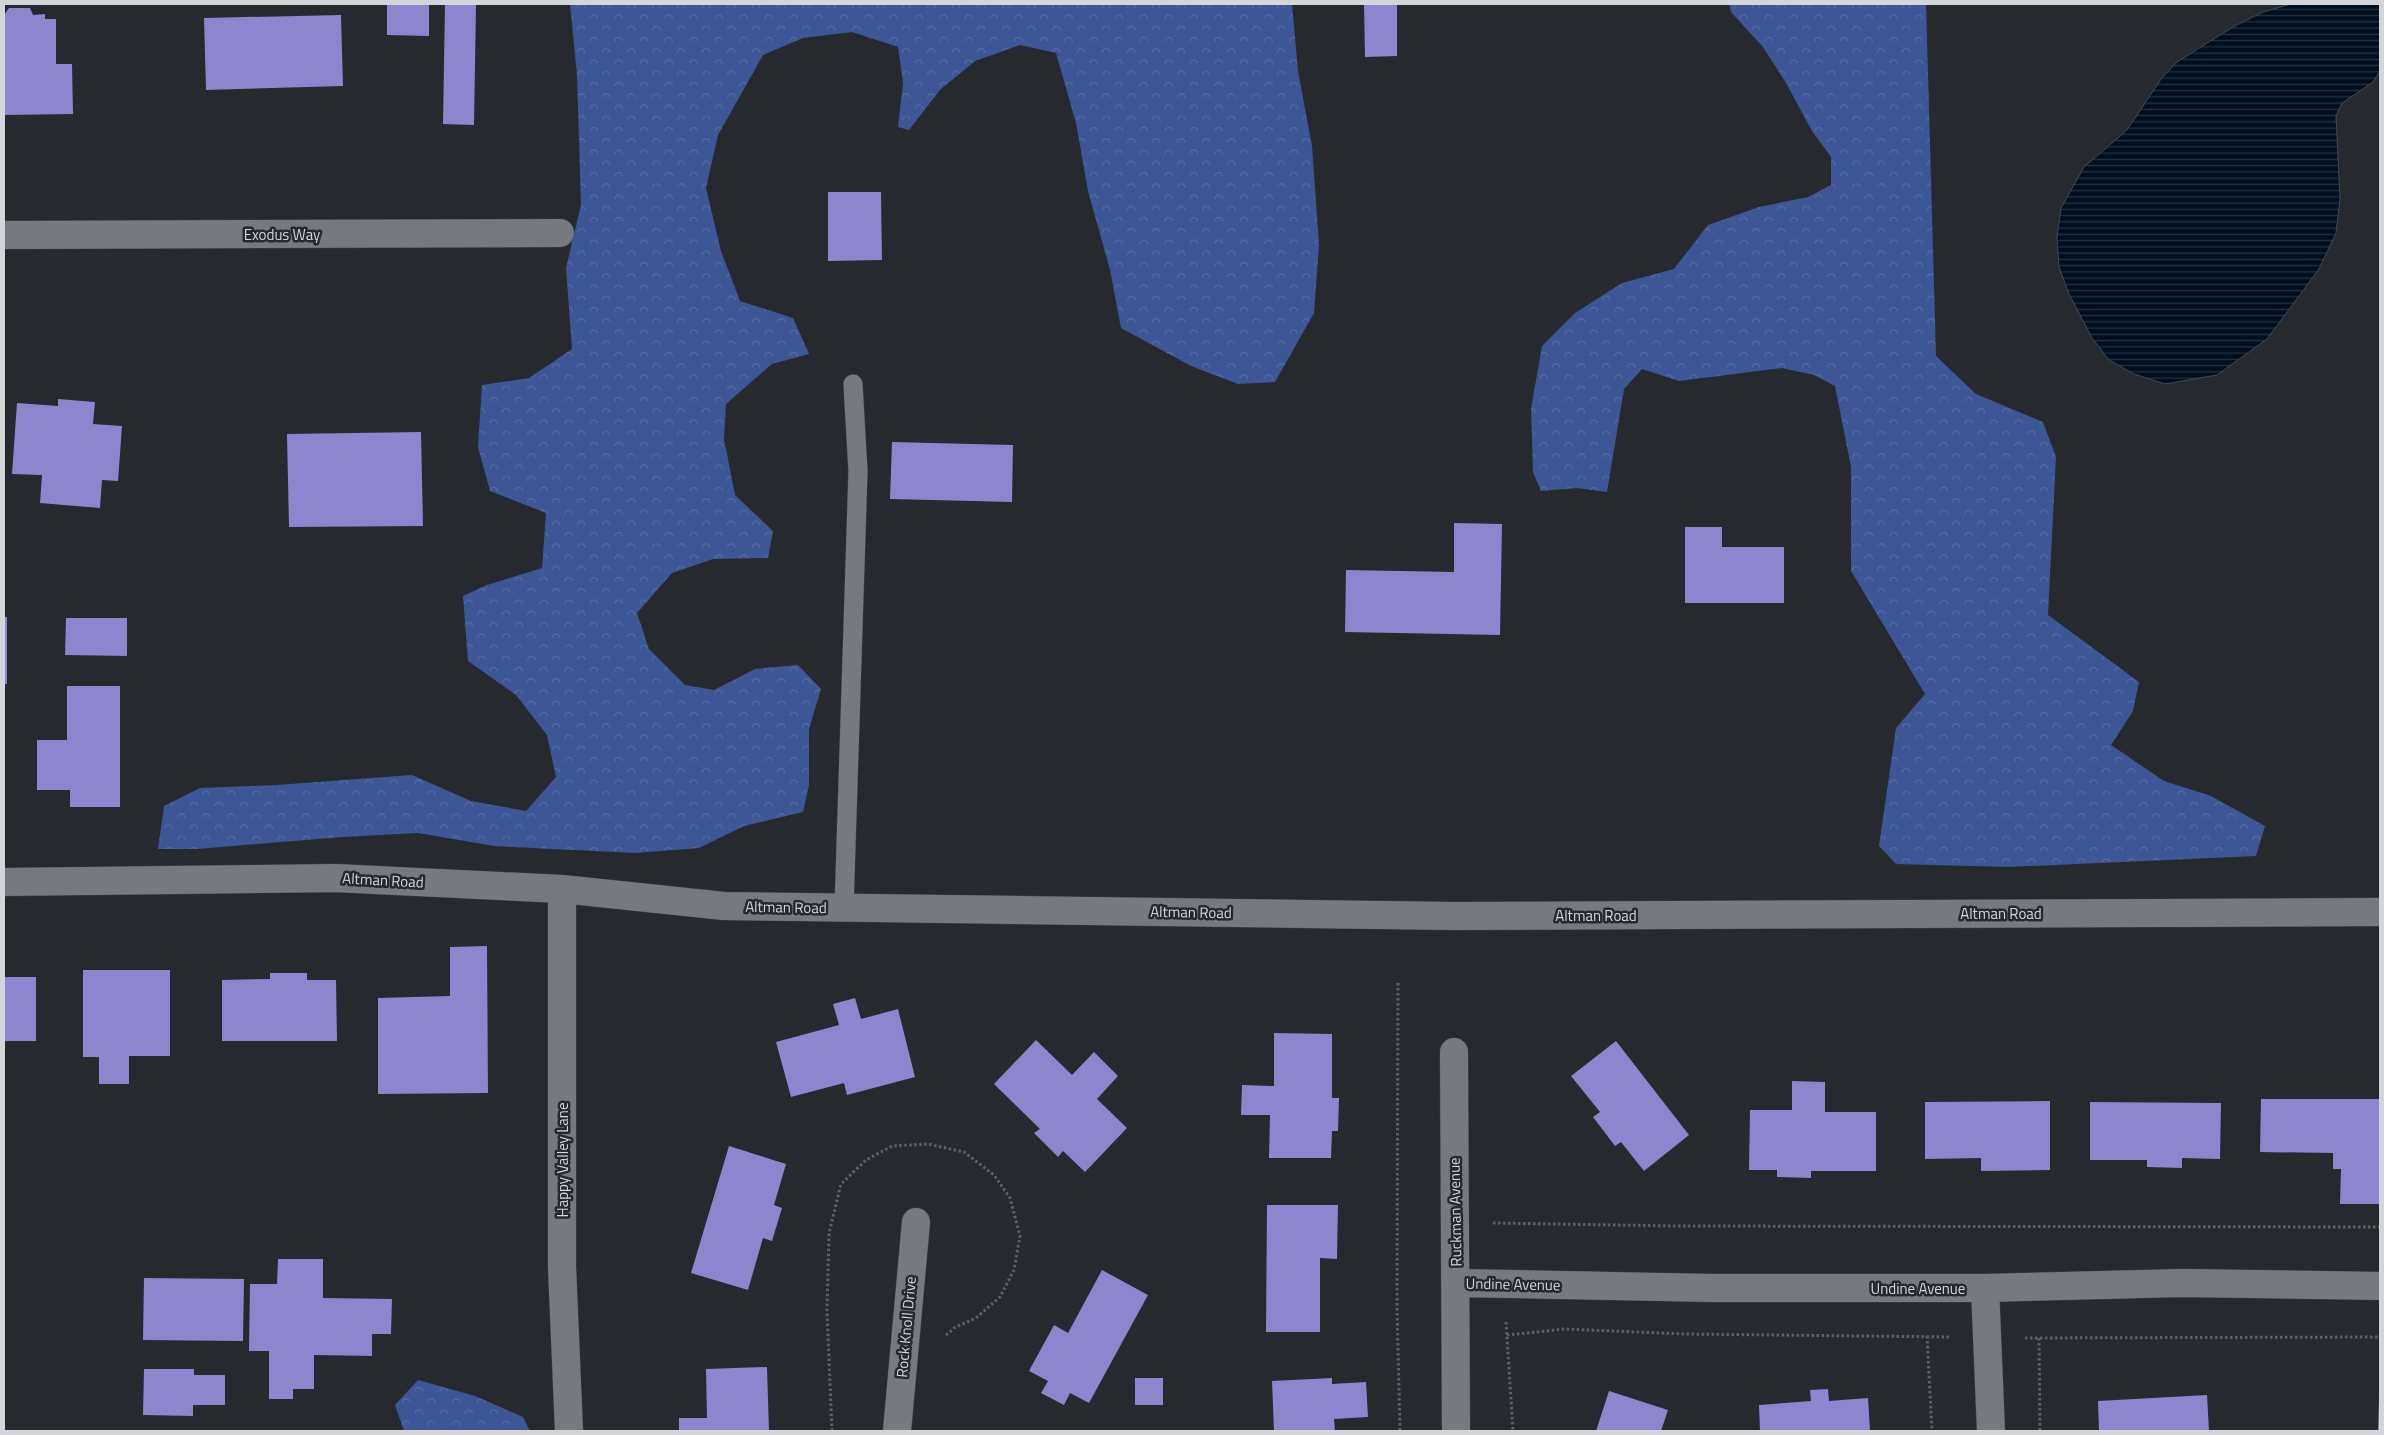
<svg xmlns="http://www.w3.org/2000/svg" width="2384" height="1435" viewBox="0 0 2384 1435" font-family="'Titillium Web',sans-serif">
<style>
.forest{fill:url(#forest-crowns)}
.water{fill:url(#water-rules);stroke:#3f4a56}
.building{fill:#8f84ce}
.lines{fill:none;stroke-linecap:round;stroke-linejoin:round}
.lane-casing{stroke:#424448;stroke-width:20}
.street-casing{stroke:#424448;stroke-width:29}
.path{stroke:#5e6065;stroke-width:3;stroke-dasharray:2.5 2.5;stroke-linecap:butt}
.lane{stroke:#767980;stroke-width:19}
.street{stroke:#767980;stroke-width:28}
.labels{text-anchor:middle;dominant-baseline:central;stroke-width:5;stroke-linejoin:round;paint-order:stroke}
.street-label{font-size:15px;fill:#d3d5d8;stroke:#26292e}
</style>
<defs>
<pattern id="forest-crowns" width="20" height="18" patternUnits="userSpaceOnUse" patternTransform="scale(1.25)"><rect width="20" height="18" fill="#3c5696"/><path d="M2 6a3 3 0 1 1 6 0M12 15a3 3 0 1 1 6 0" fill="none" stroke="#576da4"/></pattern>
<pattern id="water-rules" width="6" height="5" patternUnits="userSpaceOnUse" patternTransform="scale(1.25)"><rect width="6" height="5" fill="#000f1f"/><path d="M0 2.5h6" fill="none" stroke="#24313f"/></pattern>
</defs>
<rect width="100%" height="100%" fill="#26292e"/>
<path class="forest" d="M570 4H1292L1298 71 1312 146 1319 245 1314 313 1275 382 1238 384 1191 366 1121 328 1110 270 1088 191 1076 123 1056 53 1020 45 975 61 940 90 909 130 898 127 903 83 898 47 852 32 803 38 763 55 718 135 706 188 721 251 740 301 793 318 809 354 772 364 726 404 724 439 735 495 773 531 768 558 713 559 672 573 637 613 649 649 685 685 714 690 755 669 798 665 821 689 809 729V785L803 812 744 826 699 848 635 853 494 846 418 833 342 837 197 849H158L164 806 200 788 277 785 412 775 471 801 526 811 556 777 547 735 516 695 468 661 463 596 487 585 542 568 546 513 490 491 478 447 482 385 529 378 572 349 566 268 581 205 577 75Z
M1729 4H1926L1936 356 1976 394 2043 422 2056 457 2048 615 2139 682 2133 711 2111 745 2164 781 2211 796 2265 826 2256 856 2008 867 1896 864 1879 846 1896 728 1925 694 1851 571V467L1835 386 1814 375 1782 368 1679 381 1642 369 1624 389 1607 492 1577 488 1541 491 1533 472 1531 409 1542 346 1575 313 1622 283 1674 269 1708 225 1759 207 1808 197 1831 185V157L1812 131 1786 83 1763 47 1731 12Z
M418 1380 475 1396 523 1417 530 1431H404L395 1405Z"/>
<path class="water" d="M2291 4H2380V71L2373 82 2342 103 2336 116 2340 199 2336 233 2319 269 2267 339 2217 375 2165 384 2134 374 2109 360 2092 338 2069 294 2059 267 2057 237 2061 208 2084 167 2127 130 2161 79 2177 62 2233 27 2263 12Z"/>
<path class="building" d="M387 4H429V36L387 35Z
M445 4H476L474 125 443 124Z
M1364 4H1397V56L1365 57Z
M9 8H30L33 15 45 14V19H56V64H72L73 114 4 115V15Z
M341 15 343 86 206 90 204 18Z
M828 192H881L882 260 828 261Z
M58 399 95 402 93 424 122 426 118 481 102 480 100 508 40 503 42 475 12 474 17 403 58 406Z
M421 432 423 526 289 527 287 434Z
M892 442 1013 445 1012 502 890 499Z
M1454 523 1502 524 1500 635 1345 632 1346 570 1454 572Z
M1685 527H1722V547H1784V603H1685Z
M4 617H7V684H4Z
M66 618H127V656L65 655Z
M67 686H120V807H70V790H37V740H67Z
M487 946 488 1093 378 1094V998L450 996V947Z
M83 970H170V1056H129V1084H99V1057H83Z
M270 973H307V980H336L337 1041H222V980L270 979Z
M4 977H36V1041H4Z
M855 998 861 1019 898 1009 915 1077 847 1095 844 1083 791 1097 776 1042 839 1025 833 1004Z
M1274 1033 1332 1034V1098H1339L1338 1131H1332L1331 1158H1269L1270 1115H1241L1242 1085 1274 1086Z
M1036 1040 1072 1075 1094 1052 1118 1076 1097 1099 1127 1128 1085 1172 1063 1151 1058 1157 1034 1133 1040 1129 994 1084Z
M1616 1041 1689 1135 1644 1171 1621 1142 1615 1146 1593 1117 1600 1112 1571 1076Z
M1792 1081 1825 1082V1112H1876V1171H1811V1178L1777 1177V1170H1749L1750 1110H1792Z
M2261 1099H2380V1204H2340L2341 1169H2333V1153L2260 1152Z
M2050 1101V1170L1981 1171V1158L1925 1159V1102Z
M2090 1102 2221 1103 2220 1159 2182 1158V1168L2147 1167V1160H2090Z
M729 1146 786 1164 774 1205 782 1208 772 1241 763 1238 748 1290 691 1273Z
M1267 1205H1338L1337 1259 1320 1258V1332H1266Z
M278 1259H323V1298L392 1299 391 1334H372V1356L314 1355V1389H293V1399H269V1351H249L250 1284H277Z
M1102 1270 1148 1295 1089 1403 1070 1393 1064 1405 1041 1393 1048 1381 1029 1371 1054 1325 1068 1333Z
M144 1278 244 1279 243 1341 143 1340Z
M767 1367 769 1431H679V1418H707L706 1369Z
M144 1369H194V1375H225V1405H193V1416L143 1415Z
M1135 1378H1163V1405H1135Z
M1332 1378V1384L1366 1382 1368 1417 1334 1419 1335 1431H1274L1272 1381Z
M1828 1389 1829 1401 1868 1398 1870 1431H1760L1759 1405 1811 1401 1810 1390Z
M1609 1391 1668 1410 1661 1431H1596Z
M2207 1395 2209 1431H2099L2098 1401Z
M2379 1397H2380V1431H2378Z"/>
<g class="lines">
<defs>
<path id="lane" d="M844 908 858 471 853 384"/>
<path id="street" d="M4 235 560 233
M4 882 335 878 562 889 724 906 1454 916 2380 912
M562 889V1267L569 1431
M1454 1052 1456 1431
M1457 1283 1712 1288H1985L2182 1283 2380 1286
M1985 1288 1991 1431
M897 1431 916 1222"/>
</defs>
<use href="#lane" class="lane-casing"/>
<use href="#street" class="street-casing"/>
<path class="path" d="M1398 983 1397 1308 1400 1431
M1493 1223 1677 1226 2380 1227
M1506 1322 1513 1431
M1507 1335 1565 1329 1685 1334 1951 1337
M1927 1336 1932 1431
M2025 1338 2380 1337
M2039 1338 2040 1431
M832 1431 827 1311 829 1233 841 1184 866 1160 892 1146 928 1144 964 1152 994 1175 1010 1198 1020 1236 1014 1270 1000 1297 976 1318 954 1328 944 1337"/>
<use href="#lane" class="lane"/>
<use href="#street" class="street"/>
</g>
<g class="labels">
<g class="street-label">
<text x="282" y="234">Exodus Way</text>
<text transform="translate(383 880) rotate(3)">Altman Road</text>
<text transform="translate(786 907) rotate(1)">Altman Road</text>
<text transform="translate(1191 912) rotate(1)">Altman Road</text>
<text x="2001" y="913">Altman Road</text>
<text x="1596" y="915">Altman Road</text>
<text transform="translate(562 1160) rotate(-90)">Happy Valley Lane</text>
<text transform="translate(1455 1212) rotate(-91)">Ruckman Avenue</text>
<text transform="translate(1513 1284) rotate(1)">Undine Avenue</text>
<text x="1918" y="1288">Undine Avenue</text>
<text transform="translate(906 1327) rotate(-85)">Rock Knoll Drive</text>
</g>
</g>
<rect width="2384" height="1435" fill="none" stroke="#d3d5d8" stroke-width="10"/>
</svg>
